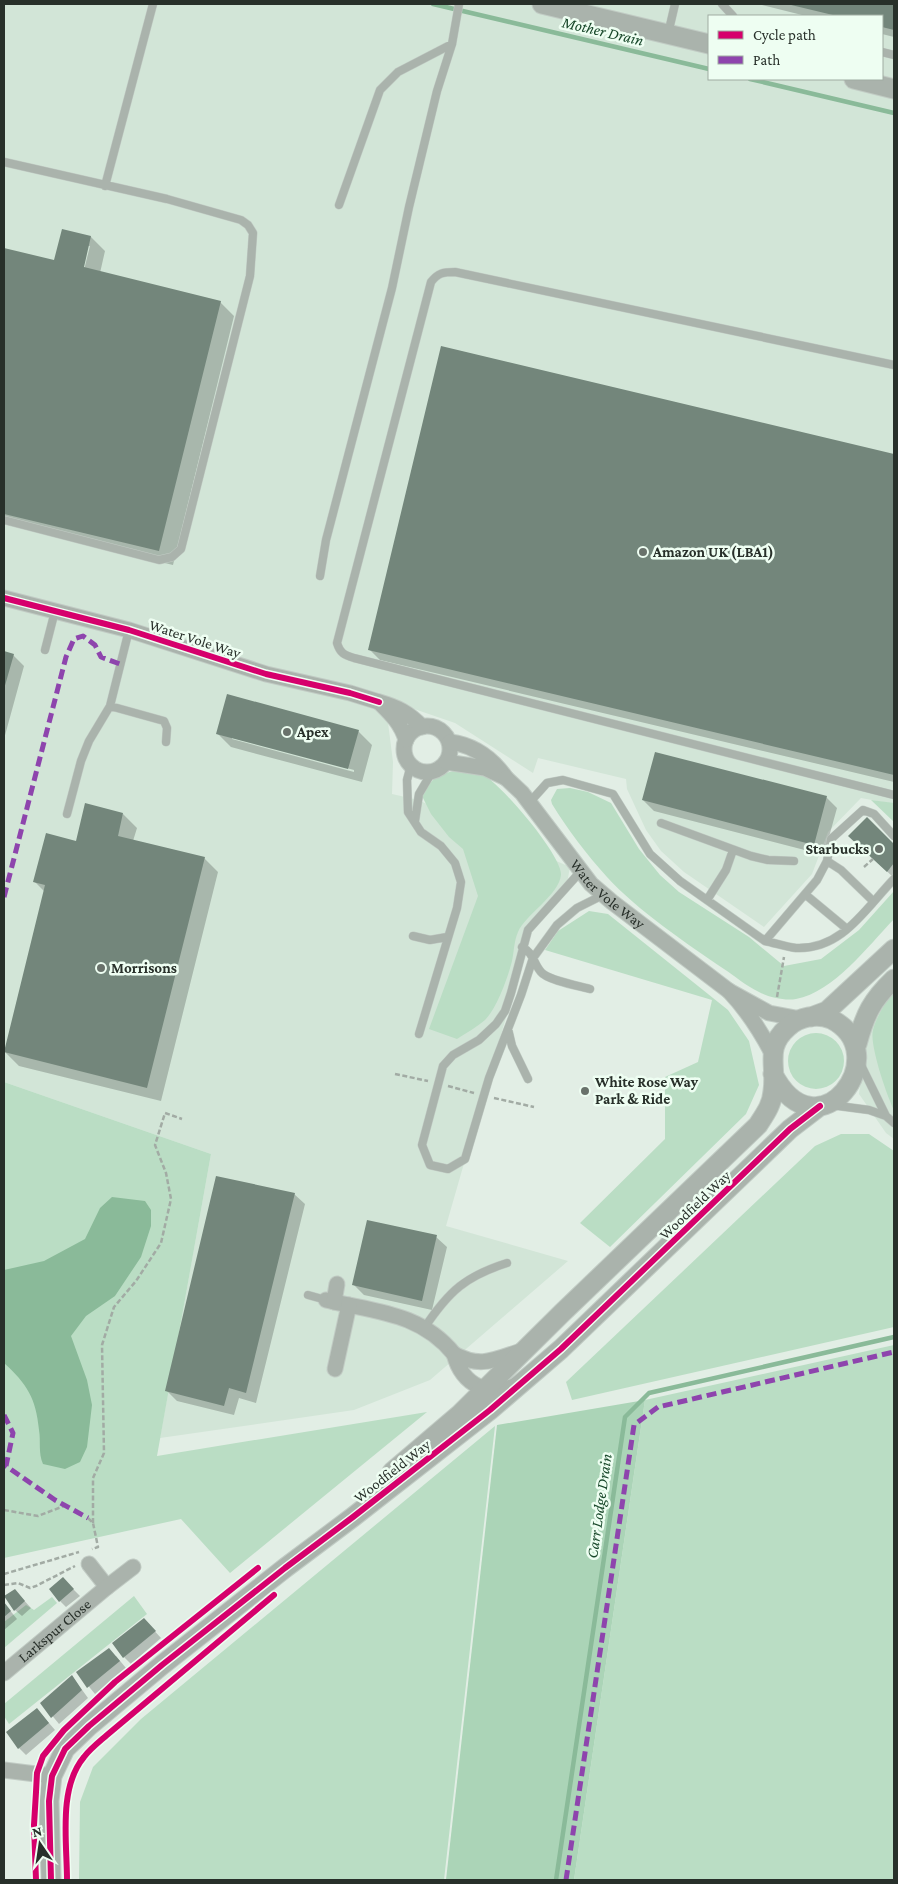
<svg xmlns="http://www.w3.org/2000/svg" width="898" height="1884" viewBox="0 0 898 1884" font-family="'Crimson Pro',serif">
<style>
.built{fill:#d2e5d7;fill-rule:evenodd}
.green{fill:#baddc4}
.forest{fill:#abd4b7}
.water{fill:#8aba99}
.shadow{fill:#0003;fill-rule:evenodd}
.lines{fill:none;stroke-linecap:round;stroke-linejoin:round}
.stream{stroke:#8aba99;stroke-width:4.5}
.building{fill:#73867b}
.service-casing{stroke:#c1cbc4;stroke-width:9}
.minor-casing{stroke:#c1cbc4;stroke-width:17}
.tertiary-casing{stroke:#c1cbc4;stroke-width:21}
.path{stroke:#a2aba4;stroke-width:2.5;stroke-dasharray:5 2.5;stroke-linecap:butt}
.service{stroke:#aab3ac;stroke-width:8}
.minor{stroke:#aab3ac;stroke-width:15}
.tertiary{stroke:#aab3ac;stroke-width:19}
.quiet{stroke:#8e44ad;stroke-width:5;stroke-dasharray:10 5;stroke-linecap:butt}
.cycleway-casing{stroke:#eefef2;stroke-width:9}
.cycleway{stroke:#d6006c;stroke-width:6}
.poi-dot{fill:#69726b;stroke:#eefef2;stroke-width:2}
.labels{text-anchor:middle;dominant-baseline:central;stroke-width:5;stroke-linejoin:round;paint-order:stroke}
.poi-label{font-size:15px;font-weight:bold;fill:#28302a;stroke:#eefef2;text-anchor:start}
.street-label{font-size:15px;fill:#28302a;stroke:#eefef2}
.water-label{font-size:16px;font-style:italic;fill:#18482a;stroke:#eefef2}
</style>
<rect width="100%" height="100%" fill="#e2eee5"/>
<path class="built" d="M4 4H894V804L861 798 828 832 812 874 764 927 684 872 661 851 646 830 627 789 626 779 538 758 533 773 455 723 385 699 393 762 392 794 418 800 570 867 565 894 532 927 446 1226 568 1261 430 1380 354 1410 160 1438 211 1154 4 1082ZM709 16H882V79H709Z
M894 984V1139L886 1133 859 1094 869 1020Z"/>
<path class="green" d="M454 771C461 771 471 770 477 771 496 777 563 856 561 875 559 895 525 915 518 932 514 941 514 952 512 961 508 977 497 1008 485 1020 477 1027 466 1033 457 1039L429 1029 478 896 463 849 449 837 431 814 421 794 437 775Z
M570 788 588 792 611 803 639 849 660 875 679 892 749 937 784 966 821 959 859 930 894 891V919C868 946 834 992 796 999 785 1001 768 997 759 992 746 986 735 976 724 969 687 944 637 910 607 877 587 855 568 830 552 804L551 800 557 789Z
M871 800 894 803V822Z
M589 911 608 914 728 1010 749 1041 759 1085 746 1114 610 1247 580 1223 665 1139V1077L698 1062 712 1000 545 950 558 931Z
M894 989V1110C887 1096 869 1044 873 1030 876 1017 886 1003 892 991Z
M788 1061a28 28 0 1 1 56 0a28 28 0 1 1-56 0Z
M4 1082 211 1154 157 1456 427 1412 230 1573 181 1519 4 1558Z
M841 1134H869L894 1151V1327L572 1400 566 1382 815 1146Z
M894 1345V1880H574L645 1400Z
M495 1426 444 1880H79L80 1802 93 1767 141 1719Z
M134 1596 147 1614 9 1724 4 1716V1704Z
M52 1597 57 1603 4 1648V1622L26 1605 34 1610Z"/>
<path class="forest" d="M645 1400 574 1880H446L497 1425Z"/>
<path class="water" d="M112 1197 145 1201 151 1210V1226L141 1257 115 1296 86 1316 71 1336 87 1380 92 1405 87 1447 80 1462 65 1469 43 1464C38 1453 41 1441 39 1430 36 1398 27 1384 4 1363V1270L44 1261 85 1239 100 1208Z"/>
<path class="shadow" d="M758 4H894V37L882 34V16H806Z
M63 231 91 237 105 251 100 273 220 302 234 316 173 565 4 524V249L55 262ZM88 246H90L83 274 81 273Z
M442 347 894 455V782L380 660 369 649Z
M4 652 13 655 24 666 4 739Z
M358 731 372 745 362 782 231 747 217 733ZM232 737 354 770V772L232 739Z
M826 797 837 808 824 855 654 811 643 800Z
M123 814 137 828 133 841 204 858 218 872 161 1101 19 1066 5 1052 45 892 35 882 77 842Z
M867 818 894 846V878L860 846Z
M294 1194 305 1204 256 1403 239 1398 234 1415 177 1401 167 1391Z
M436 1237 447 1247 432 1310 364 1295 354 1285Z
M63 1579 80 1596 66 1607 60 1601Z
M21 1597 31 1608 22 1616 15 1610Z
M4 1603 17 1619 4 1630Z
M150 1626 161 1638 131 1664 124 1657Z
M116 1656 126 1668 95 1694 77 1672Z
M72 1676 88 1698 59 1724 42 1703Z
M37 1709 55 1730 26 1755 19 1748Z"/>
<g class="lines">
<path class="stream" d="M433 4 709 69
M750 79 894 113
M556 1880 625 1417 649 1393 894 1337"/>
</g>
<path class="building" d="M787 4H894V30L882 27V16H837Z
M62 229 91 236 84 267 221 301 159 551 4 514V248L54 260Z
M441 346 894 454V775L368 650Z
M4 651 14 654 4 689Z
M227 694 359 730 348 769 216 734Z
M655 752 827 796 814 845 642 800Z
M85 803 123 813 118 836 205 857 147 1088 4 1052 45 885 33 882 46 833 76 841Z
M867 817 894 844V863L887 872 848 836Z
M216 1176 295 1193 246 1393 229 1388 224 1406 165 1391Z
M367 1220 437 1235 422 1301 352 1285Z
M63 1577 74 1589 59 1602 49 1589Z
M15 1589 25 1601 14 1611 4 1596Z
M4 1602 11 1611 4 1617Z
M144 1618 156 1631 123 1658 112 1643Z
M109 1648 120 1661 87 1688 76 1672Z
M72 1675 82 1690 51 1718 40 1703Z
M37 1708 49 1723 18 1749 6 1732Z"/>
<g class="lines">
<defs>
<path id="service" d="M722 4 733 16
M668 34 675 4
M882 52 894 55
M4 162 167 199 241 220 248 225 253 233 250 276 181 549 172 557 159 560 4 520
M105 186 153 4
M339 205 380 90 398 72 452 44
M894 365 455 272C443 272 438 273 431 282L337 643C340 653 344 655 354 658L894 795
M320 576 326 540 392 288 409 207 437 91 452 44 459 4
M129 630 110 706 164 721 167 728 166 742
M45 650 55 611
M411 765 407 780 408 812 421 832 441 846 455 863 461 882 457 908 419 1034
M529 803 547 783 563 780 613 794 650 854 680 881 765 941
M67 814 81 761 89 741 110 706
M415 821 419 794 432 772
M661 823 751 856 768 860 794 861
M894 836 874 814 863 810 831 839 827 861 817 880 765 941C775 943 786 947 796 948 842 950 865 909 894 879
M827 861 841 870 873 901
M581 871 528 930 511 993 505 1011 496 1024 479 1040 453 1055 443 1066 422 1145 430 1165 448 1169 465 1159 489 1078 521 995 533 958 557 925 577 908 603 895
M806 895 847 929
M707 900 726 870 733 850
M413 936 430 940 447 937
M522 947C534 953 533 963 541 972 547 980 579 986 590 989
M508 1029 512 1046 528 1079
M831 1105 869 1110 886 1116 860 1063
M886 1116 894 1123
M308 1295 326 1300
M425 1327C449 1291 466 1276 507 1263"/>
<g id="minor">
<path d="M4 598 129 630 266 674 350 693 379 702"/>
<circle cx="427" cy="749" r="23"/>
<path d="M406 740C401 723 391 714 379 702 397 707 409 713 422 727"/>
<path d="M446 762 485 768 506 778C492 758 474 745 450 742"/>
<path id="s1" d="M506 778 522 793 591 884 612 902 729 991"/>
<path d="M772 1053C760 1030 747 1010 729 991L769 1013 801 1019"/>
<path d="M326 1300C374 1312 420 1312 454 1354"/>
<path d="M334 1302 337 1284"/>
<path d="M335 1369 349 1305"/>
<path d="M520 1383C490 1400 462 1385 454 1354 482 1369 495 1359 524 1350"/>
<path d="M89 1564 107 1587"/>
<path id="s2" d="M4 1673 107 1587 133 1567"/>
<path d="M4 1770 52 1776"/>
</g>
<path id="tertiary" d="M542 4 709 44
M854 79 894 89
M811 1017 827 1011 894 949
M857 1044C865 1014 872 1000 894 979
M392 1472 460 1414 562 1313 758 1125C765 1114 772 1105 773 1091 777 1065 764 1048 788 1027 799 1017 817 1013 831 1019 898 1053 818 1160 773 1074
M51 1880 49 1801 52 1776 65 1749 89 1726 162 1665 285 1568 353 1517 490 1410 561 1349 790 1129 820 1106"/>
</defs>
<use href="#service" class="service-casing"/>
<use href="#minor" class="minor-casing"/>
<use href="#tertiary" class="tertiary-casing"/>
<path class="path" d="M864 867 873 859
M777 997 784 957
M395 1074 428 1081
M448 1086 474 1093
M494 1098 534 1107
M4 1510 38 1516 64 1506
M88 1518 93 1523 98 1547 92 1549
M93 1523V1478L104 1453 102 1345 114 1307 136 1281 161 1243 171 1199 166 1173 155 1145 165 1113 182 1119
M4 1574 79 1552
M4 1585 18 1583 30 1588 36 1586 75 1566"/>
<use href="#service" class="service"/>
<use href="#minor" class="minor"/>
<use href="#tertiary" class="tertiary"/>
<path class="quiet" d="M4 897 66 657 74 639 83 636 95 645 101 657 120 664
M4 1415 13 1433 6 1466 55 1500 88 1518
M566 1880 634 1425 658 1407 894 1352"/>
<defs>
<path id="cycleway" d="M4 598 129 630 266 674 350 693 379 702
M36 1880 34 1825 36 1792 37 1773 43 1756 64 1730 115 1682 258 1568
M51 1880 49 1801 52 1776 65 1749 89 1726 162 1665 285 1568 353 1517 490 1410 561 1349 790 1129 820 1106
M67 1880C67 1842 58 1788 84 1757 90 1749 99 1742 107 1735L274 1595"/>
</defs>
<use href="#cycleway" class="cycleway-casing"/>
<use href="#cycleway" class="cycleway"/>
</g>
<g class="poi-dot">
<circle cx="643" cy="552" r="5"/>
<circle cx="287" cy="732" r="5"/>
<circle cx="879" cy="849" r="5"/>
<circle cx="101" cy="968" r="5"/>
<circle cx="585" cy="1091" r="5"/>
</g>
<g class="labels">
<g class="poi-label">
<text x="653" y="552">Amazon UK (LBA1)</text>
<text x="297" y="732">Apex</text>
<text x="869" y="849" text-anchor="end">Starbucks</text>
<text x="111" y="968">Morrisons</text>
<text x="595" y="1082">White Rose Way<tspan x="595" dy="17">Park &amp; Ride</tspan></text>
</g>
<g class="street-label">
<text transform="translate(195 639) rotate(18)">Water Vole Way</text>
<text stroke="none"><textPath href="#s1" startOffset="155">Water Vole Way</textPath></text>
<text transform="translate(695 1205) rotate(-44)">Woodfield Way</text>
<text transform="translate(392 1471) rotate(-38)">Woodfield Way</text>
<text stroke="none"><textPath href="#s2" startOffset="66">Larkspur Close</textPath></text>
</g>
<g class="water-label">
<text transform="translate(603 31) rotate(13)">Mother Drain</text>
<text transform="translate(599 1506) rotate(-82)">Carr Lodge Drain</text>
</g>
</g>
<rect width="898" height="1884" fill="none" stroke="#28302a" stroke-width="10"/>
<rect x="708" y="15" width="175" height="65" fill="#eefef2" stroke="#9faca2"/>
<rect x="718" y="31" width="25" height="8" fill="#d6006c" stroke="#9faca2"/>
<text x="753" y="40" font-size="15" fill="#28302a">Cycle path</text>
<rect x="718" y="56" width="25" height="8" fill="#8e44ad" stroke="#9faca2"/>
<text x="753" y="65" font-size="15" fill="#28302a">Path</text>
<g transform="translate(40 1844) rotate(347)" stroke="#eefef2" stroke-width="4" paint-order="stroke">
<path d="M0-4L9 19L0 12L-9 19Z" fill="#28302a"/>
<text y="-8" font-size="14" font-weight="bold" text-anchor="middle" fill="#28302a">N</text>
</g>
</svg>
